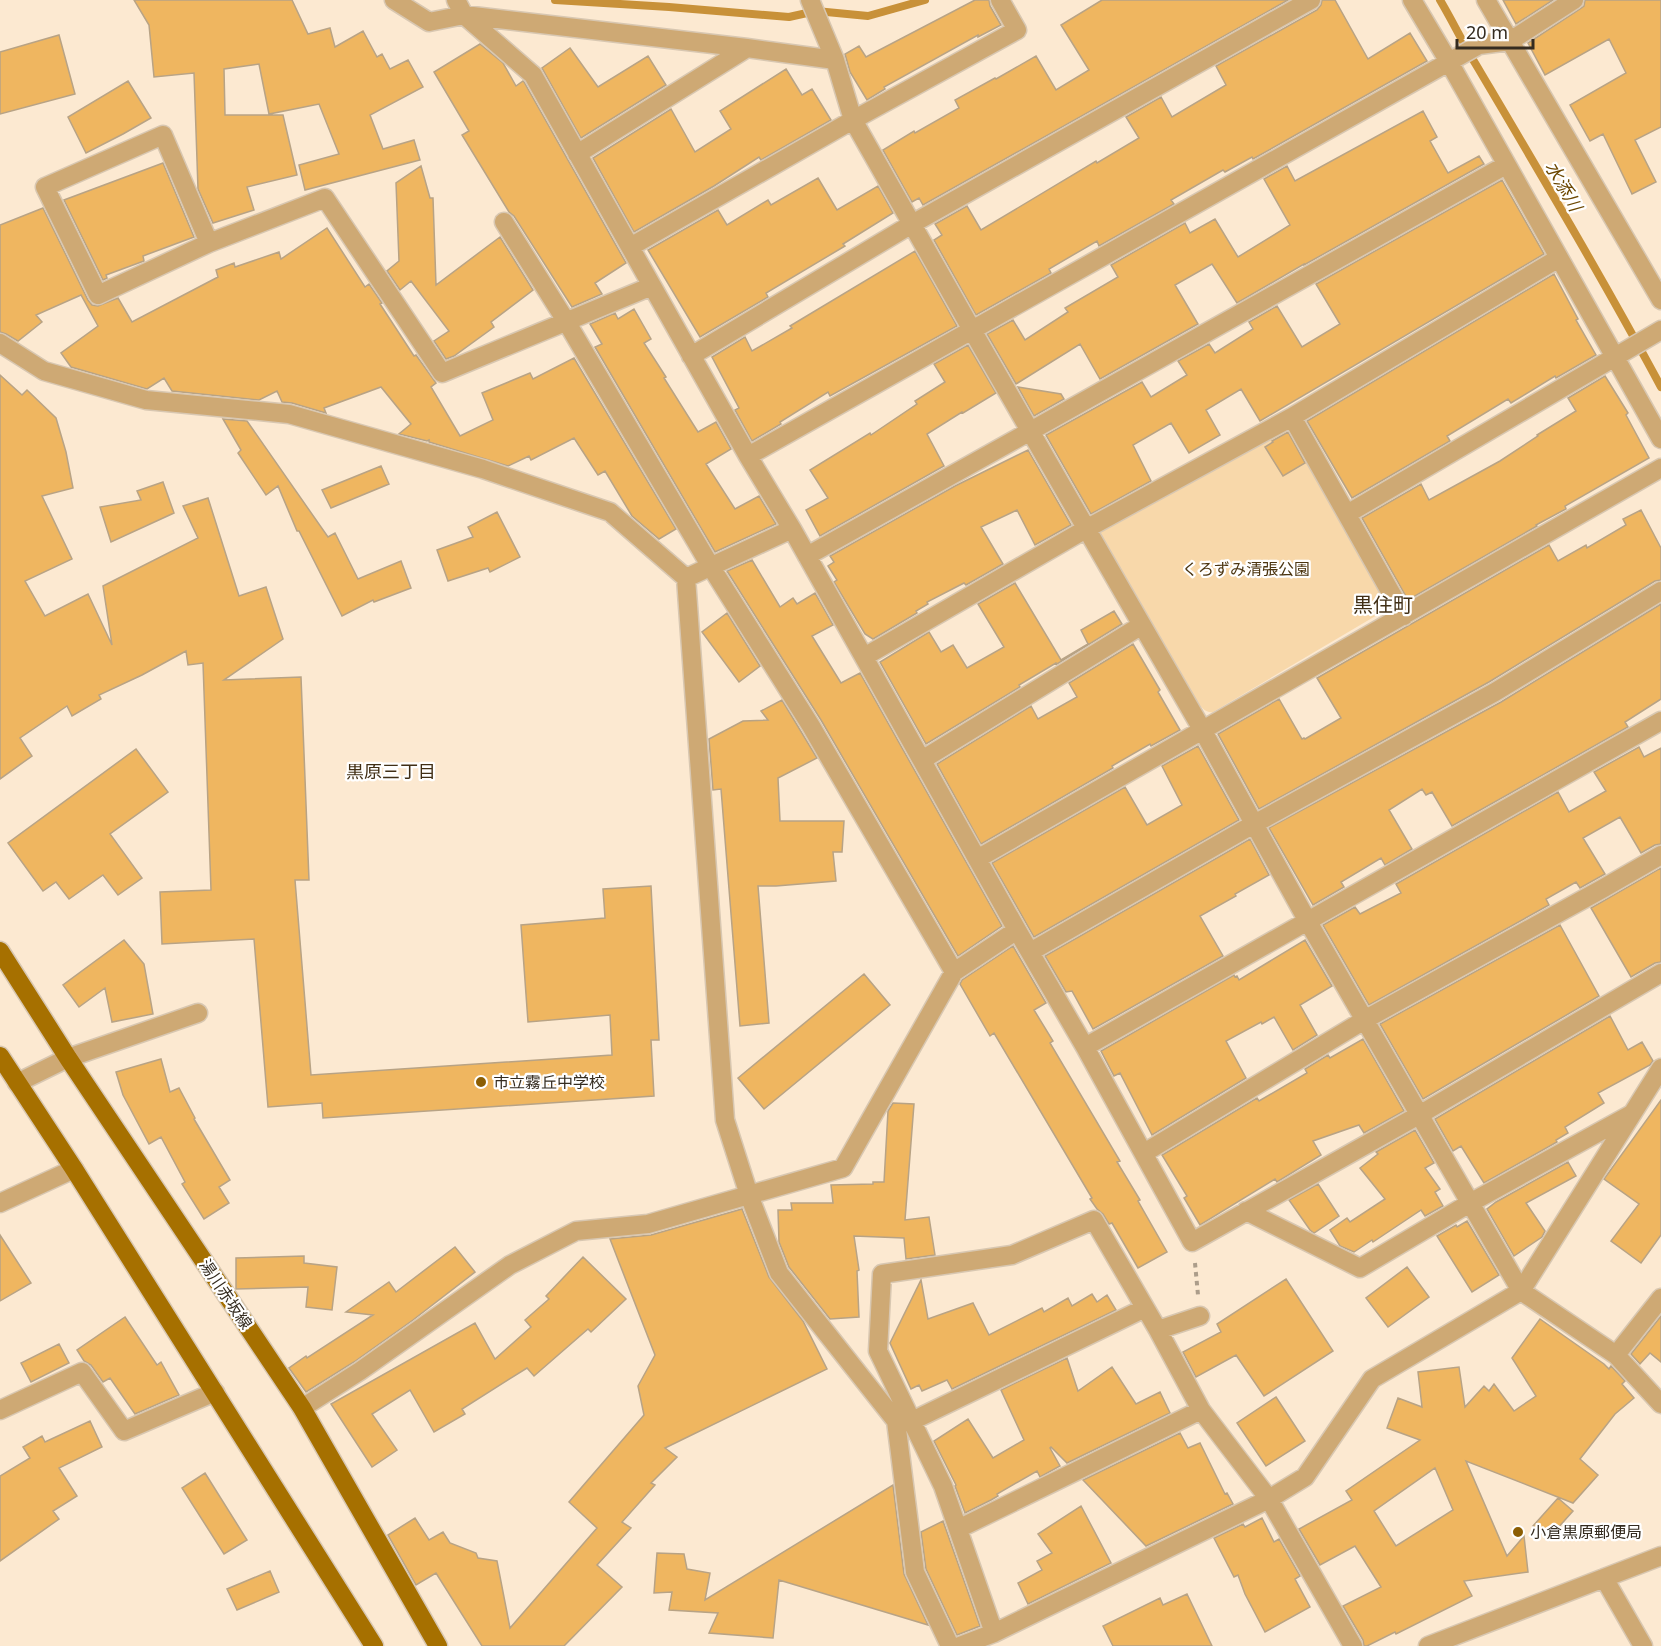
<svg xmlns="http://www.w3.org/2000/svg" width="1661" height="1646" viewBox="0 0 1661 1646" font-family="'Noto Sans','Noto Sans JP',sans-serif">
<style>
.green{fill:#f8d8aa}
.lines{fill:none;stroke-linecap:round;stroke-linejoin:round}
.stream{stroke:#c89139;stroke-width:8}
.building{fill:#efb660;stroke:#b8a385;stroke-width:1.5;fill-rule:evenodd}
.minor-casing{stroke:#d8c7b1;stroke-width:21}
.major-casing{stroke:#d8c7b1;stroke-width:21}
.path{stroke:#ac9d8a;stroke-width:4;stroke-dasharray:4.5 4.5;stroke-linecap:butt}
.minor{stroke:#cea974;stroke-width:18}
.major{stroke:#a67000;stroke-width:18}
.poi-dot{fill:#8c5e04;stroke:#fff;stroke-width:2}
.labels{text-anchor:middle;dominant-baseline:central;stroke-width:4.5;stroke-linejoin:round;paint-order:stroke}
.park-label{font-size:16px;fill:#4c3510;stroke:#fff}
.poi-label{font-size:16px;fill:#352c20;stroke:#fff;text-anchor:start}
.street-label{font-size:16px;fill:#352c20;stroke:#fff}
.water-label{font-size:18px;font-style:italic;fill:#6c4700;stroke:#fff}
.neighbourhood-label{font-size:18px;fill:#412f15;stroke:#fff}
.quarter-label{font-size:20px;fill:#412f15;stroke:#fff}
</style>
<rect width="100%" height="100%" fill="#fce9d1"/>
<path class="green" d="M1288 429 1294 432 1389 608 1213 712C1202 714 1197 699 1191 691L1099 533 1103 526Z"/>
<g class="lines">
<path class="stream" d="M555 0 669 7 789 17 816 11 868 16 925 0
M1440 0C1453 22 1464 45 1478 68 1540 173 1603 279 1661 387"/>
</g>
<path class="building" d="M134 0H292L308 34 330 28 335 47 363 31 377 57 382 54 390 69 408 60 423 87 370 115 383 149 414 140 420 160 305 190 299 165 339 154 319 104 269 114 259 64 224 69 225 115H283L297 175 247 187 254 210 213 223 198 189 194 73 154 77 149 25Z
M975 0H989L990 6 1001 25 978 37V35L884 87 885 89 867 100 850 72 845 54 859 46 866 57Z
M1102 0H1288L923 205 919 198 912 202 883 150 914 131 915 133 959 108 955 100 995 78 996 79 1036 56 1056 90 1089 70 1061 25Z
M1322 0H1335L1368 59 1410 33 1427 61 1253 159 1252 157 1225 172 1223 170 1171 200 1174 204 1099 246 1097 241 1049 269 1051 273 976 315 934 240 942 235 935 224 967 206 981 230 1096 161 1097 163 1139 138 1126 117 1161 97 1172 117 1226 85 1216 66 1317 10 1321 5Z
M1503 0H1553L1516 24Z
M1585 0H1661V127L1635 140 1656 182 1632 194 1603 134 1590 141 1570 105 1626 73 1609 39 1545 75 1528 43 1580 9 1584 6Z
M59 35 75 94 0 114V52Z
M480 44 503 63 516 86 523 81 524 82 626 263 595 283 602 294 572 307 514 216 509 212 462 135 469 131 434 72Z
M570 48 598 87 648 56 666 85 581 138 542 68Z
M786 69 802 95 812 89 831 120 761 160 759 157 714 186 634 232 593 158 671 109 695 152 731 129 720 111Z
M128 81 151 118 123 134 86 153 68 117Z
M1423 111 1437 137 1430 141 1448 173 1479 156 1484 164 1304 265V264L1237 303 1212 264 1175 285 1198 324 1100 379 1080 344 1016 384 987 334 1013 320 1025 340 1068 312 1065 308 1118 277 1111 265 1185 223 1190 233 1215 219 1238 257 1290 225 1264 179 1287 166 1295 181Z
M163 163 194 237 143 256 144 261 106 275 107 278 103 280 64 200Z
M421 166 430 198H433L436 285 500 237 533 290 491 322 494 327 454 356 446 359 434 341 449 331 411 281 400 290 387 271 399 261 396 183Z
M818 178 837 210 878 186 893 213 843 244 845 246 766 293 768 297 700 337 648 250 718 210 727 225 768 200 771 205Z
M1502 180 1544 254 1260 421 1241 389 1206 410 1220 435 1189 453 1171 423 1133 445 1151 481 1091 514 1046 435 1142 382 1151 397 1187 375 1178 361 1209 344 1215 353 1253 329 1249 322 1277 306 1302 347 1340 324 1316 284Z
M43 208 88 300 92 305 98 306 118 298 132 322 218 277 216 270 234 263 235 267 279 252 281 259 327 228 365 287 369 284 382 303 380 304 414 356 416 355 436 383 431 387 460 436 493 420 482 393 530 373 533 379 574 358 676 529 659 539 632 516 605 471 598 475 574 438 531 460 529 456 508 466 429 442V440L427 441 399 434 411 424 381 387 324 408 326 413 292 403 282 402 277 391 259 400 172 391 164 378 147 389 71 367 61 353 98 326 81 295 36 315 42 322 18 341 6 334 0 332V225Z
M915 251 957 326 830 396 828 392 780 422 781 424 752 441 735 410 739 408 712 357 745 337 752 351 792 328 790 326Z
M1554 274 1578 319 1576 320 1596 355 1556 378 1555 376 1511 403 1508 399 1447 436 1450 441 1352 498 1307 421Z
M634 309 651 339 644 343 666 377 664 378 698 432 716 422 731 449 706 464 735 509 759 496 776 524 715 552 595 347 602 344 590 324 615 313 618 319Z
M968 345 996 393 963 413 962 412 927 434 944 466 820 536 806 510 828 498 810 470 870 433 871 435 917 404 915 401 945 382 934 364Z
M0 375 22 395 27 390 56 418 66 452 73 488 42 496 72 559 25 581 45 616 88 594 112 645 103 586 198 538 183 506 208 498 239 596 266 587 283 639 224 680 301 677 309 880H295L311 1075 612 1055 610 1015 528 1022 521 925 605 918 603 889 651 886 659 1040H651L654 1096 323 1118 322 1103 268 1107 254 939 162 944 160 892 211 890 203 663 188 665 186 651 142 675 99 695 101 699 72 716 67 706 20 738 32 756 0 779Z
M1605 376 1628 413 1626 415 1649 458 1565 506 1566 509 1536 525 1537 526 1408 600 1362 518 1421 484 1429 500 1500 461 1538 436 1537 435 1576 411 1568 398Z
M1018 387 1061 394 1064 399 1034 416Z
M223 419 247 421 328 537 335 533 358 579 401 561 411 588 374 602 373 600 342 616 299 531H297L278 486 266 495 238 453 241 450Z
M1288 432 1305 463 1283 476 1265 447 1273 442 1272 441Z
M1028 450 1071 525 1035 545 1017 510 981 527 1003 564 966 585 964 583 927 602 928 604 916 611 917 613 873 639 865 634 834 582 837 580 828 566 834 562 830 556 955 486Z
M381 466 389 484 331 508 322 490Z
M163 482 174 513 111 542 100 507 141 500 137 491Z
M1641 510 1661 548V580L1655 581 1489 682 1259 809 1218 734 1279 699 1302 739 1304 738 1305 739 1341 718 1317 678 1549 545 1558 561 1586 545 1587 548 1626 525 1623 519Z
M497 512 520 557 490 572 488 568 448 581 437 550 473 537 468 527Z
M752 560 780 607 793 598 797 604 815 593 833 625 812 636 841 683 860 673 1002 926 958 956 821 720 727 571Z
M1015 583 1061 660 1088 644 1081 630 1114 611 1122 624 1057 664 1056 663 1019 685 1020 687 926 744 880 662 929 632 941 652 953 645 967 668 1004 647 978 604Z
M1661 604V699L1625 722 1628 727 1452 826 1432 792 1426 795 1422 789 1389 810 1412 849 1385 865 1381 858 1341 882 1344 887 1313 905 1269 828 1501 702Z
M727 613 760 666 739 682 702 632Z
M1133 644 1160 690 1158 692 1180 730 1151 746 1150 744 1112 766 1113 768 981 844 937 764 1031 706 1038 719 1077 697 1069 683Z
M782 700 817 758 778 778 780 821H844L842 852H833L836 881 776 886H758L769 1023 740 1026 721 789 713 790 709 739 743 721 768 720 761 711Z
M1198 746 1239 820 1034 937 992 863 1125 787 1147 825 1182 805 1162 766Z
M1639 747 1644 757 1661 748V844L1655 845 1641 853 1620 817 1583 838 1605 874 1580 888 1576 882 1546 899 1549 905 1369 1005 1323 925 1355 907 1360 914 1401 893 1396 884 1558 792 1569 812 1606 791 1594 772Z
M136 749 168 792 110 834 142 878 118 895 103 875 69 899 56 882 43 891 8 843Z
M1250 839 1269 875 1235 894 1236 896 1200 916 1223 956 1093 1029 1072 991 1066 992 1045 956Z
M1661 868V962L1655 963 1631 977 1591 908Z
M1560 925 1599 996 1423 1099 1380 1024Z
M124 940 144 964 153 1014 112 1022 105 988 79 1007 63 985Z
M1305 940 1332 986 1300 1005 1317 1035 1293 1050 1274 1017 1262 1024 1261 1022 1226 1041 1246 1078 1152 1135 1120 1073 1114 1076 1101 1051 1234 975 1235 977 1237 976 1239 980Z
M1013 946 1046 1003 1034 1010 1053 1041 1050 1043 1120 1161 1117 1162 1140 1200 1138 1201 1167 1252 1138 1268 1112 1223 1109 1224 1103 1214 1097 1209 1090 1199 1092 1198 994 1033 990 1036 960 984 962 980Z
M864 974 890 1005 764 1109 738 1078Z
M1610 1016 1628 1050 1642 1042 1653 1061 1650 1065 1598 1093 1604 1103 1565 1127 1568 1133 1556 1140 1557 1142 1484 1183 1461 1146 1453 1151 1435 1119Z
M1363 1039 1404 1111 1364 1133 1359 1125 1313 1141 1321 1155 1277 1182 1275 1179 1200 1225 1184 1198 1187 1196 1162 1155 1257 1098 1259 1101 1307 1073 1305 1069 1328 1055 1330 1058Z
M161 1059 170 1092 179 1088 195 1118 194 1119 230 1180 219 1187 229 1203 204 1219 182 1184 185 1182 161 1137 149 1144 123 1095 116 1072Z
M1661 1100V1235L1641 1263 1611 1241 1639 1204 1604 1179Z
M893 1103 914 1104 905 1220 929 1217 935 1255 906 1259 904 1238 854 1236 859 1270 857 1271 859 1317 830 1319 789 1267 779 1242 778 1210H792L791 1203H833L831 1185 873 1184V1182H884L888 1111Z
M1415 1130 1434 1163 1425 1168 1440 1189 1435 1192 1443 1206 1425 1216 1421 1210 1373 1242 1372 1240 1354 1252 1340 1246 1330 1230 1347 1218 1350 1222 1385 1199 1360 1168 1378 1154 1376 1152Z
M1568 1162 1576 1176 1526 1203 1545 1231 1542 1237 1514 1256 1487 1209 1496 1202Z
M1318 1184 1339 1216 1314 1233 1310 1230 1289 1200Z
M742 1209 769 1277 803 1321 827 1369 665 1448 677 1457 651 1483 655 1485 622 1522 631 1528 597 1565 622 1587 564 1646H482L436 1573 416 1585 388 1535 415 1518 429 1540 443 1532 450 1543 476 1553 478 1558 497 1561 510 1628 597 1528 569 1502 644 1415 638 1386 655 1355 610 1239 651 1235Z
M1467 1221 1499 1275 1472 1292 1437 1236 1456 1225 1457 1227Z
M0 1235 31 1283 0 1301Z
M455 1247 475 1272 413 1320 354 1362 306 1392 289 1368 306 1356 307 1358 373 1315 346 1312 389 1282 396 1292Z
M304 1256V1263L337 1267 332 1310 306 1307 308 1287 236 1289V1258Z
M583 1257 626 1299 591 1332 588 1329 534 1376 527 1368 462 1409 465 1414 434 1432 410 1390 372 1414 397 1450 372 1467 331 1404 475 1323 495 1359 531 1327 525 1320 549 1299 546 1296Z
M1407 1267 1429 1297 1388 1327 1366 1298Z
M1286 1279 1333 1351 1264 1396 1236 1355 1196 1377 1183 1352 1221 1332 1217 1324Z
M921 1280 928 1319 973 1303 989 1335 1042 1308 1044 1312 1068 1298 1072 1306 1092 1294 1097 1302 1107 1295 1116 1310 952 1389 947 1380 922 1391 919 1385 911 1389 890 1343Z
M1661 1316V1362L1650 1353 1640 1364 1631 1354Z
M125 1317 157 1365 161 1362 179 1395 135 1414 110 1378 103 1382 91 1365 84 1361 77 1350Z
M1540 1319 1604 1364 1609 1369 1611 1366 1625 1381 1622 1384 1634 1398 1615 1414 1580 1459 1598 1475 1573 1503 1466 1461 1507 1556 1524 1536 1528 1572 1464 1581 1472 1596 1396 1634 1395 1632 1367 1646H1364L1363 1640 1343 1606 1381 1587 1355 1546 1320 1565 1299 1529 1352 1500 1346 1491 1420 1440 1387 1428 1398 1398 1422 1407 1418 1372 1459 1367 1465 1407 1484 1386 1489 1391 1494 1384 1514 1411 1536 1396 1512 1358ZM1435 1468 1453 1510 1396 1546 1374 1511Z
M59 1344 69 1363 31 1382 21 1363Z
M1067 1358 1078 1391 1112 1367 1136 1404 1160 1392 1170 1413 1067 1463 1051 1447 1050 1448 1060 1466 1040 1477 1037 1471 997 1494 998 1496 991 1500 965 1513 955 1486 956 1485 934 1441 968 1419 993 1458 1024 1440 1001 1390Z
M1276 1397 1305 1441 1266 1466 1237 1423Z
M90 1421 102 1447 59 1468 77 1496 53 1511 59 1519 0 1561V1476L30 1458 23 1447 42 1436 45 1442Z
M1180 1433 1188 1448 1200 1443 1225 1494 1227 1493 1233 1504 1146 1546 1083 1480Z
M205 1473 247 1540 224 1554 182 1488Z
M893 1485 904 1574 928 1625 779 1580 773 1638 709 1633 718 1613 669 1610 672 1592 654 1593 657 1553 684 1554 687 1569 710 1573 705 1600Z
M1558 1498 1573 1511 1548 1539 1533 1526Z
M1081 1506 1111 1563 1028 1604 1018 1583 1042 1570 1037 1561 1052 1553 1038 1534Z
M1262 1518 1274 1542 1279 1539 1300 1576 1295 1579 1310 1607 1265 1632 1245 1594 1238 1575 1234 1577 1214 1538 1243 1524 1245 1527Z
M943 1521 980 1626 957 1635 926 1569 921 1532Z
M270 1571 279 1592 237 1610 227 1589Z
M1187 1594 1212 1646H1113L1103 1626 1160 1598 1163 1605Z"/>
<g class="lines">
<defs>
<path id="minor" d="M394 0 429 22 464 15 747 48 835 60
M456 0 464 15 533 75 748 456 792 529 1017 930 1085 1047 1192 1242 1419 1115 1661 973
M810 0 835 60 853 120 972 330 1203 731 1307 920 1521 1291 1616 1355 1661 1404
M1412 0 1449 62 1661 439
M1486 0 1661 300
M577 154 747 48
M504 222 566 321 711 567 811 726 954 972
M209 243 98 295 45 187 163 135 209 243 325 198 442 373 652 286
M630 247 853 120 1017 30 1000 0
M0 343 44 371 146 400 289 414 483 469 610 512 686 578 725 1120 749 1195 779 1273 896 1421 915 1572 950 1646
M691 356 912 224 1311 0
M1292 417 1559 258
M748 456 1479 45 1510 41 1574 0
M1347 514 1661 330
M807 556 1506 165
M686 578 792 529
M864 657 1086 529 1292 417 1404 616
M922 760 1142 625
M977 859 1661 468
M1030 952 1254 824 1495 692 1661 591
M1085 1047 1661 721
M17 1083 68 1058 198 1013
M1144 1153 1366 1019 1602 889 1661 855
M0 1203 74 1169
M1246 1211 1360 1268 1470 1203 1630 1115
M1200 1316 1158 1330 1201 1410 1269 1499 1353 1646
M1616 1355 1661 1298
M302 1408 360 1371 510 1265 576 1231 648 1224 843 1168 954 972 1017 930
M0 1410 82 1372 124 1431 215 1392
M912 1421 1145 1308
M958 1529 1201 1410
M1604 1578 1643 1646
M994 1633 943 1486 878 1351 882 1274 1012 1255 1094 1220 1158 1330
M960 1646 994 1633 1144 1560 1269 1499 1305 1477 1372 1379 1521 1291 1661 1068
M1428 1646 1661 1556"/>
<path id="major" d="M0 951 68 1058 302 1408 438 1646
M0 1056 74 1169 374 1646"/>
</defs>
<use href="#minor" class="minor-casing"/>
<use href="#major" class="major-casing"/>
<path class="path" d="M1195 1263 1198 1295"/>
<use href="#minor" class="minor"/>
<use href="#major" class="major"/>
</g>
<g class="poi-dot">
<circle cx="481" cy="1082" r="6"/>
<circle cx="1518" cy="1532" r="6"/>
</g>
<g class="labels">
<g class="park-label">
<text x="1246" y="569">くろずみ清張公園</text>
</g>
<g class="poi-label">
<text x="493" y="1082">市立霧丘中学校</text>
<text x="1530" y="1532">小倉黒原郵便局</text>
</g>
<g class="street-label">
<text transform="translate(226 1294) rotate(56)">湯川赤坂線</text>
</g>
<g class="water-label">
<text transform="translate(1564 186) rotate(60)">水添川</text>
</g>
<g class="neighbourhood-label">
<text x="391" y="771">黒原三丁目</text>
</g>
<g class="quarter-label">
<text x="1383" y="604">黒住町</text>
</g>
</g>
<path d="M1457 39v9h76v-9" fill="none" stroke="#352c20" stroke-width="3"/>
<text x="1466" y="39" font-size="18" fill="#352c20" stroke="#ffffff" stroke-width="4.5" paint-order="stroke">20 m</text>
</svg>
